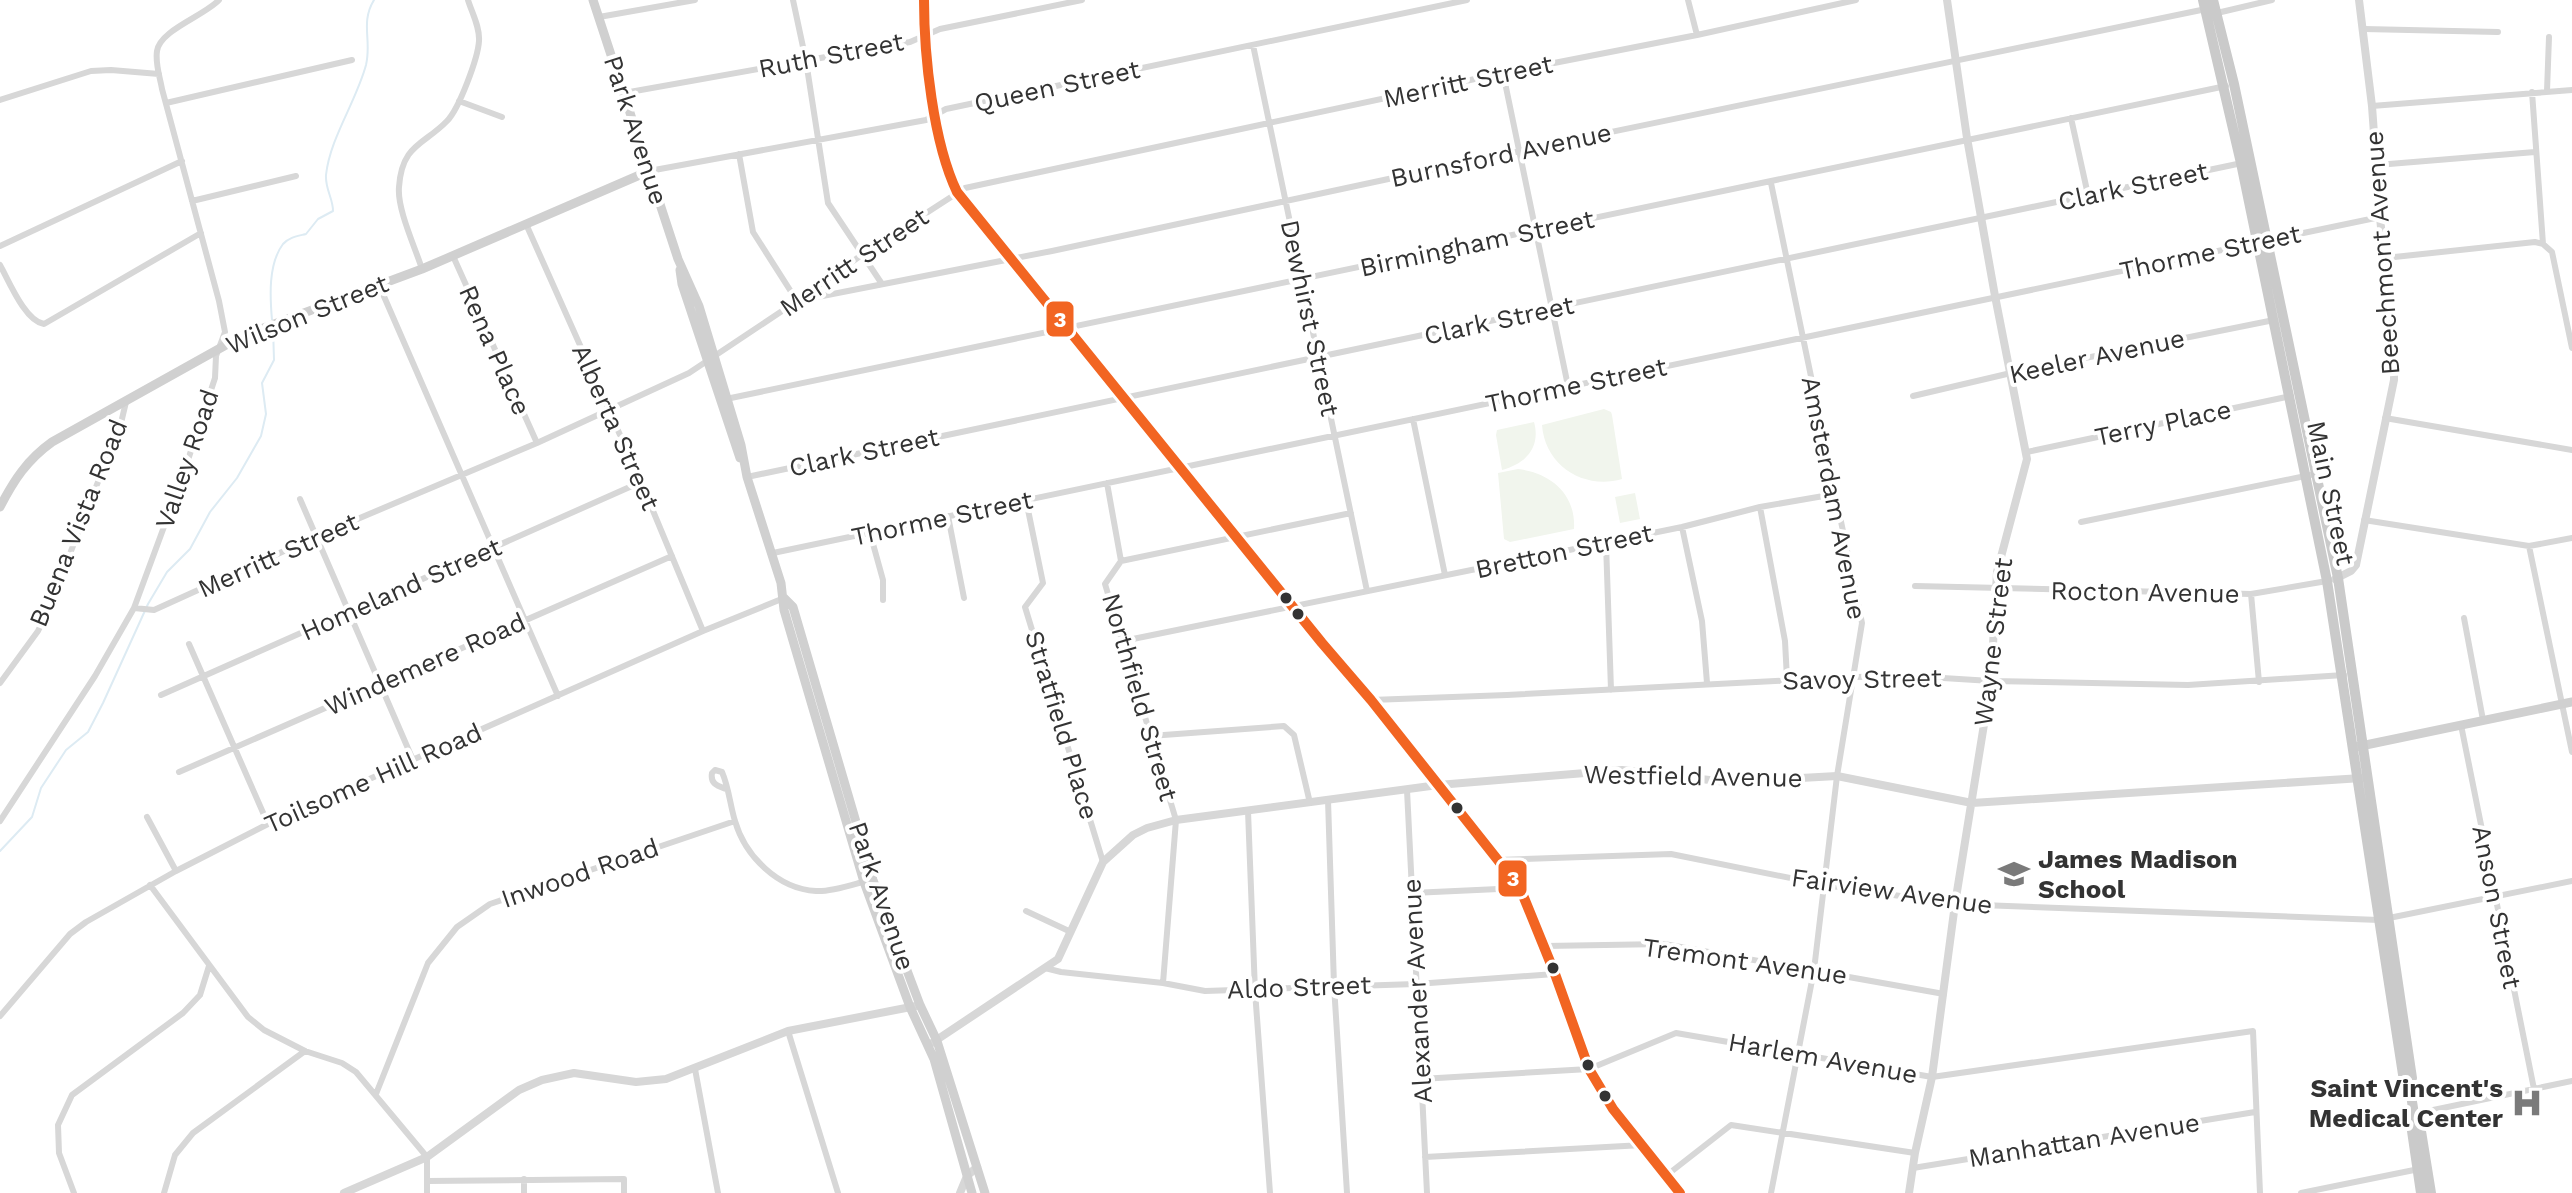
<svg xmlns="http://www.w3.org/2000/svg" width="2572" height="1193" viewBox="0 0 2572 1193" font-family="'Work Sans',sans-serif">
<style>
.pitch{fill:#f1f5ed}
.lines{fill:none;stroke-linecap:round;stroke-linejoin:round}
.stream{stroke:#ddebf3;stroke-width:2}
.minor{stroke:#d7d7d7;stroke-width:6}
.tertiary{stroke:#d7d7d7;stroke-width:8}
.secondary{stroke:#d0d0d0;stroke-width:9}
.primary{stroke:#cacaca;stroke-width:10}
.bus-1-casing{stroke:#fff;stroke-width:16}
.bus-1{stroke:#f26522;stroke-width:10}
.bus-dot{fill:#333;stroke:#fff;stroke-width:3}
.labels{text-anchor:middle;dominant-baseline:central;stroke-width:8;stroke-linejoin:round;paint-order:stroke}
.street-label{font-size:26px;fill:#333;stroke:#fff}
.poi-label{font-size:26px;font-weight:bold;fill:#333;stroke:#fff;text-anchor:start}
.line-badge{stroke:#fff;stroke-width:3}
.badge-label{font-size:22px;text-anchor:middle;font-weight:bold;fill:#fff}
</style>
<rect width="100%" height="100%" fill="#fff"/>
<path class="pitch" d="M1604 409 1611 412 1612 415 1622 479C1584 490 1545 466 1542 425Z
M1534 422C1541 447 1526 464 1502 470L1496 435 1497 430Z
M1518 469C1551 473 1576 494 1574 529L1510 542 1504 539 1498 473Z
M1635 493 1640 519 1620 523 1615 497Z"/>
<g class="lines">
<path class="stream" d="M272 320C270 297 268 264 283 244 289 237 298 236 306 234L318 219 333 211C333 198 325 189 326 175 330 138 356 102 366 65 372 40 360 23 374 0
M0 851 32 817 41 788 66 750 88 732 103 703 148 604 167 572 190 549 210 512 237 478 261 436 266 414 262 383 274 360 273 327"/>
<path class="minor" d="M793 0 806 61 828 203 882 284
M1688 0 1697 35
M2217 13 2272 0
M599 17 695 0
M2364 29 2498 32
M1253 45 1367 591
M1503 73 1568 386
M2547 91 2549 37
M2532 92 2543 244
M624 93 910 42 940 29 1082 0
M0 100 91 71 111 70 159 74
M459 101 502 117
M166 103 352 60
M2372 106 2572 90
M2071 118 2088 195
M739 154 753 232 797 301 1052 251 1519 151 2206 9
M2377 165 2535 152
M649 171 926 120 946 109 1467 0
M192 201 296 176
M526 224 641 482 703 631
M2543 244 2552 252 2572 348
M0 246 182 161
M453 256 537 443
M2385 258 2535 242 2543 244
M0 265C9 281 25 321 44 324L201 233
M422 269C415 247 397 209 399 187 402 144 424 145 447 121 459 109 478 58 479 41 480 27 472 13 468 0
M379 285 558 696
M1913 396 2011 373 2274 320
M726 399 2226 86
M2385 418 2572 450
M1413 419 1445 575
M2027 452 2291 396
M747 477 2242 163
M1107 483 1121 561 1105 584 1176 820 1163 983
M300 499 413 760
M1026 500 1043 583 1025 607 1103 862
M1760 507 1785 641 1787 679
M948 516 964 598
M2364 520 2529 546 2572 538
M2081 522 2315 474
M1682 527 1702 621 1707 683
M870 533 883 580V600
M1606 543 1611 690
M2529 546 2572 752
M773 553 2380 217
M1121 561 1351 513
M1915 586 2251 594 2327 581
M2251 594 2259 682
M134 608 154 610 315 537 537 443 689 373 797 301 863 254 965 188 1503 73 1697 35 1856 0
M2464 618 2483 720
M1123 641 1682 527 1760 507 1835 494
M189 644 268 824
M0 683 38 631 48 610 121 423 126 402
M161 695 641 482
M1371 700 1507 695 1853 677 1911 676 1991 681 2188 685 2344 675
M2461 725 2534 1089
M1150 736 1284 726 1294 735 1310 803
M179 772 672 556
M726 789C718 786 710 784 712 773L715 770 722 772C729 788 730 805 735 821 745 856 778 889 816 891 831 892 851 885 866 881
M1407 790 1427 1193
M1328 800 1334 985 1347 1193
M1248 811 1255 991 1270 1193
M147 817 176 871
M0 821 95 676 134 608 182 478 215 378 216 356 225 332 219 301 162 89C160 77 155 64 157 51 160 30 204 16 219 0
M1497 860 1671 854 1825 885 1955 904 2379 920 2572 881
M150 885 248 1017 264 1030 305 1051 342 1063 356 1072 427 1157V1193
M1412 893 1520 888
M1026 911 1071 932
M1545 946 1664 944 1944 994
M1045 968 1061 972 1163 983 1205 991 1416 984 1555 974
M0 1016 70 934 86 922 176 871 268 824 703 631 784 598
M788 1031 838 1193
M695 1069 718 1193
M1421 1079 1589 1069 1676 1033 1932 1077 2253 1031 2260 1193
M376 1094 428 963 457 927 490 904 735 821
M2414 1114 2572 1081
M1425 1157 1643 1145
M1913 1168 2255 1112
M1667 1175 1731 1125 1915 1153
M524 1179V1193
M427 1181 624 1179V1193
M74 1193 59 1153 58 1125 72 1095 183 1013 200 995 209 966
M164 1193 175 1155 193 1133 305 1051
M1771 1193 1814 970 1837 776 1862 623 1771 183
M2301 1193 2419 1169"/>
<path class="tertiary" d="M2335 579 2351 571 2356 565 2394 380V360L2380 217 2372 106 2359 0
M932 1043 1058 959 1103 862 1133 835 1147 828 1176 820 1438 785 1622 770 1727 782 1837 776 1972 803 2362 778
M344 1193 427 1157 519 1090 542 1080 574 1073 636 1082 666 1079 788 1031 916 1006
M960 1193 967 1176 977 1167
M1909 1193 1915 1153 1932 1077 1955 904 1991 681 1997 572 2027 459 1995 296 1967 138 1947 0"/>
<path class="secondary" d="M593 0 678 259 699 306 741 445 747 477 781 583 784 610 864 882 910 1007 934 1059 972 1193
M924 0C923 43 929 83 938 126 943 149 946 171 957 192L1322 643 1371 700 1520 888 1555 974 1589 1069 1613 1109 1680 1193
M680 270 682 284 740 458
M0 507C14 480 27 460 52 442L242 336 422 269 649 171
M784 598 793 607 873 880 920 1005 937 1041 985 1193
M2356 747 2572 702"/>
<path class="primary" d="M2203 0 2241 163 2327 581 2404 1081 2409 1083
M2213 0 2234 84 2338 578 2412 1078 2409 1083 2414 1114 2420 1125 2431 1193
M2414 1114 2411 1124 2421 1193"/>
<defs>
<path id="bus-1" d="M924 0C924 55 933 142 957 192L1322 643 1371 700 1520 888 1555 974 1589 1069 1613 1109 1680 1193"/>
</defs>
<use href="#bus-1" class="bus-1-casing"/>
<use href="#bus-1" class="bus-1"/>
</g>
<defs>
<symbol id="school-bare" viewBox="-9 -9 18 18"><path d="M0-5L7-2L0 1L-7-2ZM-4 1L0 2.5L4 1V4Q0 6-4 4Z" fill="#7a7a7a" stroke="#fff" stroke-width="2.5" paint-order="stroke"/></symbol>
<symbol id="hospital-bare" viewBox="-9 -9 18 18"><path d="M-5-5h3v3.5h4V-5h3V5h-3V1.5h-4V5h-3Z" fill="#7a7a7a" stroke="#fff" stroke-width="2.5" paint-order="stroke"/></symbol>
</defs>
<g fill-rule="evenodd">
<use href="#school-bare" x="1992" y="852" width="44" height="44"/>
<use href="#hospital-bare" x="2505" y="1081" width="44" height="44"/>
</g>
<g class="bus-dot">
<circle cx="1286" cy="598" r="7"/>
<circle cx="1298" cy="614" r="7"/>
<circle cx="1457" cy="808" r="7"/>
<circle cx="1553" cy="968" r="7"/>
<circle cx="1588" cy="1065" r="7"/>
<circle cx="1605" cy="1096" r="7"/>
</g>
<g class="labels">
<g class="street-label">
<text transform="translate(831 55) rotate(-11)">Ruth Street</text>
<text transform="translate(1468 81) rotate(-12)">Merritt Street</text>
<text transform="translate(1057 86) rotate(-12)">Queen Street</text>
<text transform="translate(636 130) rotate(72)">Park Avenue</text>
<text transform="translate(1501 155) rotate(-12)">Burnsford Avenue</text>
<text transform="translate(2133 186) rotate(-12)">Clark Street</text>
<text transform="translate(1477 243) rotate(-12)">Birmingham Street</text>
<text transform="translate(2210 252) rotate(-12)">Thorme Street</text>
<text transform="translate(2382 253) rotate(-94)">Beechmont Avenue</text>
<text transform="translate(854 262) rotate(-34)">Merritt Street</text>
<text transform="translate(307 314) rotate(-22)">Wilson Street</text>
<text transform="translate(1310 318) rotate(78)">Dewhirst Street</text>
<text transform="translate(1499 320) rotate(-12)">Clark Street</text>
<text transform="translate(495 350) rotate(66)">Rena Place</text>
<text transform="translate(2097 356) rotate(-12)">Keeler Avenue</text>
<text transform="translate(1576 385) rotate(-12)">Thorme Street</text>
<text transform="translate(2163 423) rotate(-12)">Terry Place</text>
<text transform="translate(616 427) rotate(66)">Alberta Street</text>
<text transform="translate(864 452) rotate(-12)">Clark Street</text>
<text transform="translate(187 459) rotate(-71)">Valley Road</text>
<text transform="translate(2331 493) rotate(78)">Main Street</text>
<text transform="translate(1834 498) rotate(79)">Amsterdam Avenue</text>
<text transform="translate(942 518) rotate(-12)">Thorme Street</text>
<text transform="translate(78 523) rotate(-68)">Buena Vista Road</text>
<text transform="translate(1564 551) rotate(-12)">Bretton Street</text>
<text transform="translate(278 555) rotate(-24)">Merritt Street</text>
<text transform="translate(401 589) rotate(-24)">Homeland Street</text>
<text transform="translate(2145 592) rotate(1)">Rocton Avenue</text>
<text transform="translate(1993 642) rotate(-83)">Wayne Street</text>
<text transform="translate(425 664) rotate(-24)">Windemere Road</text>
<text transform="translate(1862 679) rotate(-1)">Savoy Street</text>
<text transform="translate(1140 697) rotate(74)">Northfield Street</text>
<text transform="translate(1062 725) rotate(73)">Stratfield Place</text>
<text transform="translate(1693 776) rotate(1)">Westfield Avenue</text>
<text transform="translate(373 778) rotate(-24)">Toilsome Hill Road</text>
<text transform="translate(580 873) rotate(-19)">Inwood Road</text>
<text transform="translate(1892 891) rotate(8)">Fairview Avenue</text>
<text transform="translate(882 896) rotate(71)">Park Avenue</text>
<text transform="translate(2497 907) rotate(79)">Anson Street</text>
<text transform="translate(1745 961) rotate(8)">Tremont Avenue</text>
<text transform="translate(1299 987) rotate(-2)">Aldo Street</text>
<text transform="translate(1417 991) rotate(-93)">Alexander Avenue</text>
<text transform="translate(1823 1058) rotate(10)">Harlem Avenue</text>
<text transform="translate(2084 1140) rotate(-9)">Manhattan Avenue</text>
</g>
<g class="poi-label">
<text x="2038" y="859">James Madison<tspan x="2038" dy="30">School</tspan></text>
<text x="2503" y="1088" text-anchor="end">Saint Vincent's<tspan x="2503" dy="30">Medical Center</tspan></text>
</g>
</g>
<g class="line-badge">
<rect x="1045" y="300" width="30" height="38" rx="8" fill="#f26522"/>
<rect x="1497" y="859" width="31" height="39" rx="8" fill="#f26522"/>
</g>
<g class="badge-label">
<text x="1060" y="327">3</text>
<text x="1513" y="886">3</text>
</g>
</svg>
